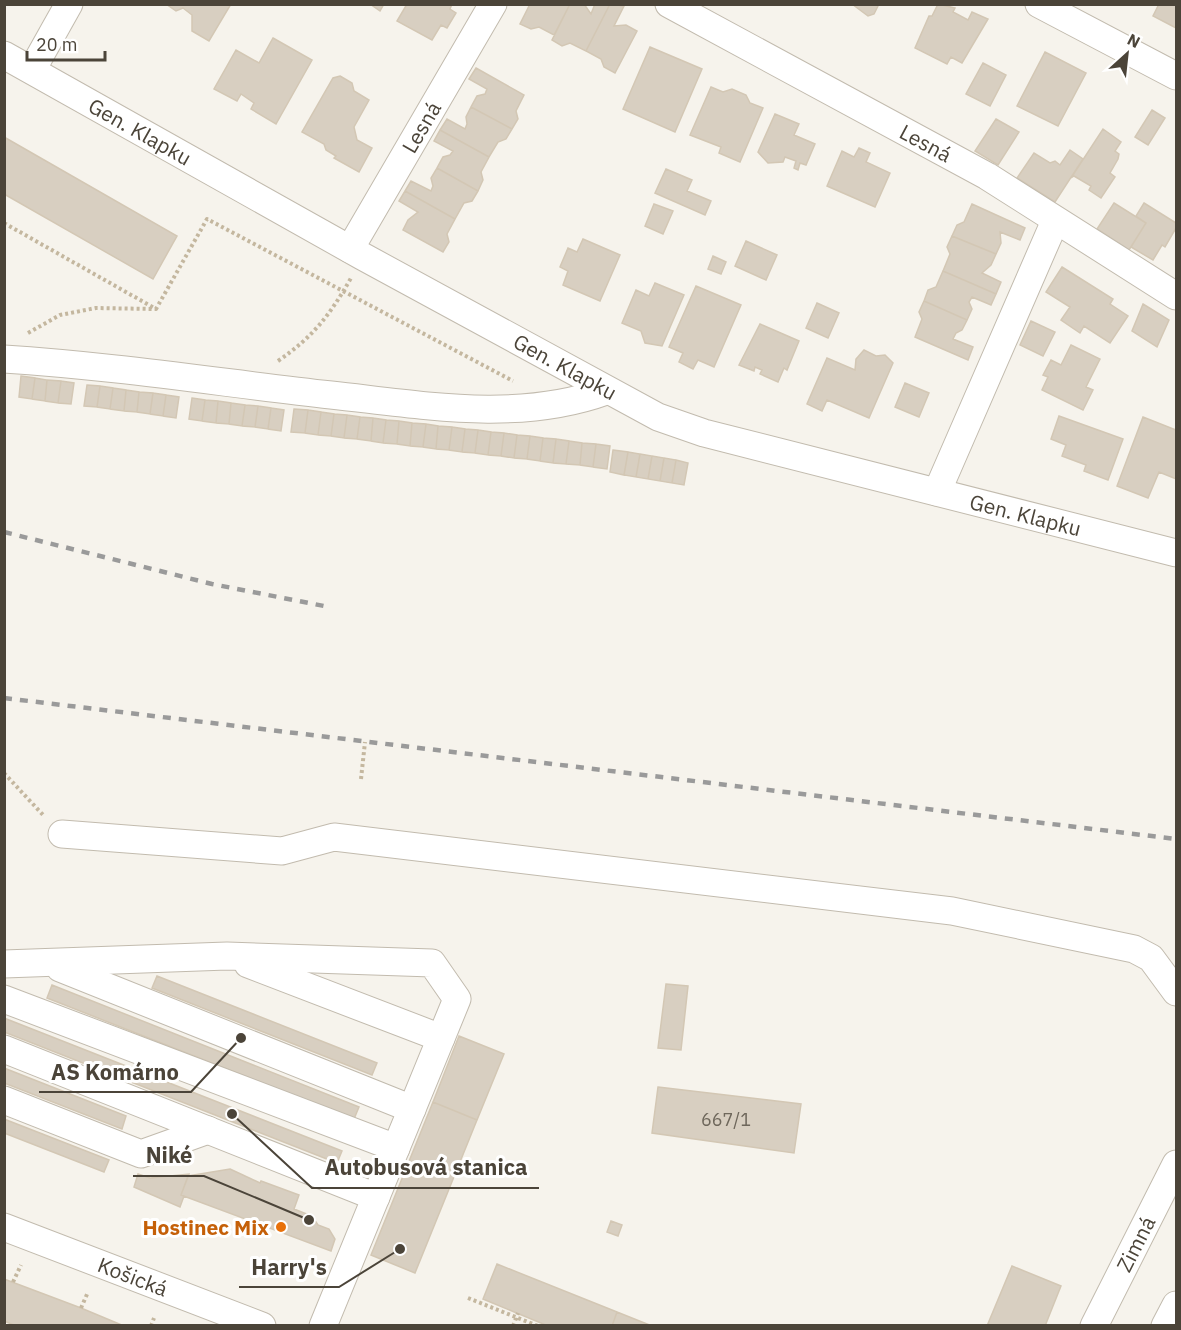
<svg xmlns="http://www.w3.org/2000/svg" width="1181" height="1330" viewBox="0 0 1181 1330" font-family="'IBM Plex Sans',sans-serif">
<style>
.building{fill:#d8cfc1;stroke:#d3c7b4;stroke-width:1.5}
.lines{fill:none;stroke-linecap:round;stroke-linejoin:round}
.minor-casing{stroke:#c2bbae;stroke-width:29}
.path{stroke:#c4b79f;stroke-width:4;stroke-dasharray:3 3;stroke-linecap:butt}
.minor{stroke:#fff;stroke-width:27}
.rail{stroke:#9a9a9a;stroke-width:4.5;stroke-dasharray:8 8;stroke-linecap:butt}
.food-dot{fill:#e8710a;stroke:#fff;stroke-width:2}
.labels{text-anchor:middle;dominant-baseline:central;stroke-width:6;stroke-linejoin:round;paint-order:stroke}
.number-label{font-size:18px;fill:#6e675b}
.street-label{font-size:21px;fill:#4b4439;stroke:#fff}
.food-label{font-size:21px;font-weight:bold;fill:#c56008;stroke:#fff;text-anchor:end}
.leader{fill:none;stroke:#4b4439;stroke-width:2}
.callout-dot{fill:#4b4439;stroke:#fff;stroke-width:2}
.callout-label{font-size:22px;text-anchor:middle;font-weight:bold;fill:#4b4439;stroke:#fff;stroke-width:6;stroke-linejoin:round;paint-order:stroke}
</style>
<rect width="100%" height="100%" fill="#f6f3ec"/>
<path class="building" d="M166 4H231L209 41 192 31V15L183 8 176 11Z
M370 4H384L380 11Z
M407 4H452L450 9 456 13 447 28 441 25 432 40 397 21Z
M530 4H570L554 35 539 27 531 29 520 24Z
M570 4H584L591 14 595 4H610L586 51 570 43 562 46 552 40Z
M610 4 624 6 614 26 626 25 637 31 615 73 604 67 601 59 586 51Z
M852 4H879L874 14 868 16Z
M938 4 955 8 953 12 968 20 972 12 988 19 962 63 951 57 947 64 915 48 929 16H932Z
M1159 4H1176V28L1153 16Z
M273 38 312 60 276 124 251 109 254 103 241 94 237 101 214 89 236 50 259 63Z
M650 47 702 69 675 132 623 109Z
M1045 52 1086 73 1058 126 1017 106Z
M983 63 1006 75 990 106 966 94Z
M476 68 524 95 516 111 518 119 512 129 471 107 477 96 485 94 487 89 469 79Z
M340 76 352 83 354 91 369 100 354 127 357 140 372 148 359 172 334 158 336 156 326 150 324 144 302 132 333 78Z
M711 87 723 92 732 89 746 95 750 103 763 108 740 162 719 153 721 147 690 135Z
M471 107 512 129 506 139 498 142 489 157 440 130 447 119 465 129 467 124 466 117Z
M1152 110 1165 118 1148 145 1135 137Z
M775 114 799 124 794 135 815 144 806 165 800 163 798 170 794 168 796 161 785 157 783 162 768 163 758 152Z
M996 119 1019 132 998 165 975 151Z
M1103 129 1121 142 1115 151 1119 154 1118 159 1110 173 1115 177 1101 198 1089 190 1091 186 1074 176 1071 178Z
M440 130 489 157 481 172 483 180 478 191 437 168 443 157 450 155 453 151 434 141Z
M4 137 177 236 153 279 4 194Z
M859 148 870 153 866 162 890 173 875 207 827 186 842 151 854 157Z
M1070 150 1083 159 1055 202 1017 178 1034 153 1050 163 1055 161 1060 165Z
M437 168 478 191 472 201 464 203 455 219 405 191 411 181 431 191 433 186 431 178Z
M666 169 692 180 687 191 711 201 705 215 655 193Z
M405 191 455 219 447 234 449 242 443 252 403 230 408 220 418 212 399 201Z
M1114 203 1146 223 1129 250 1097 229Z
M1144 203 1176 223V228L1165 247 1162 245 1153 260 1131 247 1146 223 1136 216Z
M654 204 673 211 663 234 645 226Z
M972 204 1025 228 1020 240 1000 232 1001 243 996 254 952 236 957 225 964 222Z
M952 236 996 254 991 265 982 273 1001 282 996 294 943 271 950 254 947 247Z
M583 239 620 255 600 301 563 285 568 271 560 267 568 248 577 252Z
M746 241 777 255 766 280 735 266Z
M713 256 726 262 721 274 708 269Z
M1062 267 1113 299 1110 304 1128 316 1110 343 1084 326 1080 333 1061 320 1070 307 1046 292Z
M943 271 996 294 991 305 972 297 969 302 972 309 967 320 924 301 928 290 936 287Z
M655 283 684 295 662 346 645 343 641 331 622 323 636 290 649 296Z
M696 286 741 305 714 367 698 360 693 369 679 362 683 353 669 347Z
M924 301 967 320 962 330 956 333 953 339 973 347 968 360 915 337 922 319 919 312Z
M817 303 839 313 828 338 806 328Z
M1143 304 1169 320 1157 347 1132 331Z
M1031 321 1055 332 1043 356 1020 345Z
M760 324 799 341 787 370 784 368 778 382 760 374 762 370 755 367 754 371 739 365Z
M1071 345 1100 359 1086 387 1093 390 1083 410 1042 390 1048 377 1043 375 1051 360 1061 365Z
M864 350 876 356 885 355 893 363 869 418 827 400 822 411 807 404 827 358 855 370 856 359Z
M21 376 35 378 32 399 19 397Z
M35 378 47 380 45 401 32 399Z
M47 380 61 381 58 403 45 401Z
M61 381 74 383 71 404 58 403Z
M905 383 929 393 919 417 895 407Z
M87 385 100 386 97 407 84 406Z
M100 386 113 388 110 409 97 407Z
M113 388 126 390 124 411 110 409Z
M126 390 139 392 137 412 124 411Z
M139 392 153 393 150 414 137 412Z
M153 393 166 395 163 416 150 414Z
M166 395 179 397 176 418 163 416Z
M192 398 205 400 202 421 189 419Z
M205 400 218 401 216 423 202 421Z
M218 401 231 403 229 424 216 423Z
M231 403 245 405 242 426 229 424Z
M245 405 258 406 255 427 242 426Z
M258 406 271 408 268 429 255 427Z
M271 408 284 410 281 431 268 429Z
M294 409 308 410 305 433 291 432Z
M308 410 321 412 318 435 305 433Z
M321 412 334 414 331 436 318 435Z
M334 414 347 415 344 438 331 436Z
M347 415 360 417 357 439 344 438Z
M1059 416 1123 439 1108 480 1084 471 1086 465 1062 456 1066 445 1051 439Z
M360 417 373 418 371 441 357 439Z
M1143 417 1176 430V479L1159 472 1148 498 1117 486Z
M373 418 386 420 383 443 371 441Z
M386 420 399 421 397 444 383 443Z
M399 421 412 423 410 446 397 444Z
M412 423 426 424 423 447 410 446Z
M426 424 438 426 436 449 423 447Z
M438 426 452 427 449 450 436 449Z
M452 427 465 429 462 452 449 450Z
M465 429 478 430 475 453 462 452Z
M478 430 491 432 488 455 475 453Z
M491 432 504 433 501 456 488 455Z
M504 433 517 435 514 458 501 456Z
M517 435 530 436 527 459 514 458Z
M530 436 543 438 540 461 527 459Z
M543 438 556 439 553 463 540 461Z
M556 439 569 441 566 464 553 463Z
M569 441 582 443 580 465 566 464Z
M582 443 596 444 593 467 580 465Z
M596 444 610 446 607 469 593 467Z
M613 450 628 452 624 475 610 472Z
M628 452 640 454 636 477 624 475Z
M640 454 652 456 648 479 636 477Z
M652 456 664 458 660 481 648 479Z
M664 458 676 460 672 483 660 481Z
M676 460 688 463 684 485 672 483Z
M157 976 377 1063 372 1075 152 988Z
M666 984 688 986 681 1050 658 1048Z
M52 985 359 1107 354 1119 47 998Z
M4 1018 342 1151 337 1163 4 1032Z
M459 1036 504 1054 477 1120 433 1102Z
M4 1068 126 1116 122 1129 4 1083Z
M658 1087 801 1104 794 1153 652 1133Z
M433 1102 477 1120 415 1273 371 1255Z
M4 1119 109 1160 104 1172 4 1133Z
M230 1169 260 1183 261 1181 299 1195 294 1209 312 1216 318 1225 329 1229 335 1239 331 1251 181 1195 188 1176Z
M138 1174 150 1178 189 1174 181 1195 184 1196 180 1207 134 1187Z
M611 1221 622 1225 618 1236 607 1232Z
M497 1264 617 1312 612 1326H548L483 1299Z
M1012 1266 1061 1286 1045 1326H987Z
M4 1279 81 1308 124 1326H16L4 1321Z
M617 1312 652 1326H612Z"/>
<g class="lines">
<defs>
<g id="minor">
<path id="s1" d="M669 4 987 176 1176 296"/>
<path d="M1039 4 1176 76"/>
<path id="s2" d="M4 55 362 256 658 417 704 433 1176 553"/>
<path d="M32 70 69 4"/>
<path id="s3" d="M350 249 493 4"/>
<path d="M4 359C114 366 223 383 331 395 422 405 518 423 606 391"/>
<path d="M937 492 1055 221"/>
<path d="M62 834 282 851 334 837 952 911 1134 949 1151 958 1176 992"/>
<path d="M4 964 227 956 432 963 457 999 323 1326"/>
<path d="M248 964 441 1038"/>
<path d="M60 968 412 1109"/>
<path d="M4 999 396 1148"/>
<path d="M4 1049 376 1197"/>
<path d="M4 1100 141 1154 208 1130"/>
<path id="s4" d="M4 1227 262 1326"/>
<path id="s5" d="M1094 1326 1176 1164"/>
<path d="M1165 1326 1176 1305"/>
</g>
</defs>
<use href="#minor" class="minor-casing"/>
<path class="path" d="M4 223 156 309 207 219 513 381
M28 333 60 315 96 308 156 309
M278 361C313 337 330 315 351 278
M4 773 44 816
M361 779 365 742
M13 1282 21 1265
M468 1298 538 1326
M81 1308 88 1292
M151 1326 154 1318
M513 1326 518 1313"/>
<use href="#minor" class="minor"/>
<path class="rail" d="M4 532 212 584 324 606
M4 698 1176 839"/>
</g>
<circle class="food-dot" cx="281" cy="1227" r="6"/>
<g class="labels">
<g class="number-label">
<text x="726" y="1119">667/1</text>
</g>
<g class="street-label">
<text stroke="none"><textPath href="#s3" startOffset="141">Lesná</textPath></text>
<text stroke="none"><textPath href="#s2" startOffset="156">Gen. Klapku</textPath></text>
<text stroke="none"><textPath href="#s1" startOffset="292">Lesná</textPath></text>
<text stroke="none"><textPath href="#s2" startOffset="642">Gen. Klapku</textPath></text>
<text stroke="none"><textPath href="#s2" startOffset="1128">Gen. Klapku</textPath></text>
<text stroke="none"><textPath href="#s5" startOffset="92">Zimná</textPath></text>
<text stroke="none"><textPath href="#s4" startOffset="138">Košická</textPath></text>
</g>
<g class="food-label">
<text x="269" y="1227">Hostinec Mix</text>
</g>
</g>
<path class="leader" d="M241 1038L191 1092H39M309 1220L204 1176H133M232 1114L312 1188H539M400 1249L339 1287H239"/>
<g class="callout-dot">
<circle cx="241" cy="1038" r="6"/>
<circle cx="309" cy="1220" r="6"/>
<circle cx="232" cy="1114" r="6"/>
<circle cx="400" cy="1249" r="6"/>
</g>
<g class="callout-label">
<text x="115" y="1080">AS Komárno</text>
<text x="169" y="1163">Niké</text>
<text x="426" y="1175">Autobusová stanica</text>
<text x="289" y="1275">Harry's</text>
</g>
<rect width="1181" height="1330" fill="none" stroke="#4b4439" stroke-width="12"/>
<g transform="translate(1127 54) rotate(27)" stroke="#ffffff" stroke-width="4.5" paint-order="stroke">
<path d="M0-4.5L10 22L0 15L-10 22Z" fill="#4b4439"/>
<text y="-9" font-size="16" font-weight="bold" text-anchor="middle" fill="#4b4439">N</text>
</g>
<path d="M27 51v9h78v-9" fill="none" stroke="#4b4439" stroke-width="3"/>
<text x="36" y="51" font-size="18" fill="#4b4439" stroke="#ffffff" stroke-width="4.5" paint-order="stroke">20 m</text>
</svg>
